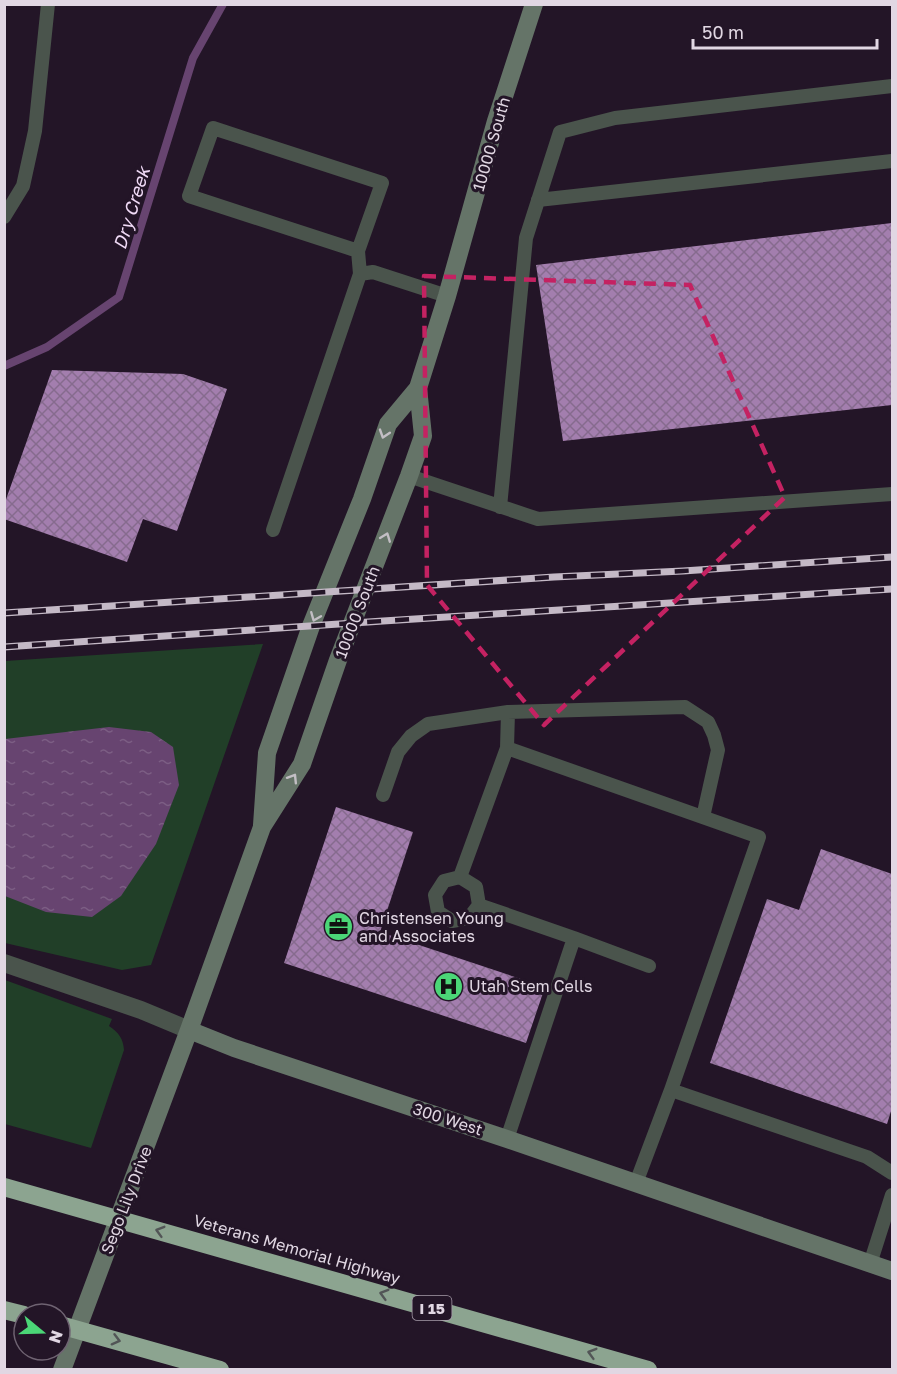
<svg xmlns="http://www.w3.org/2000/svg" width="897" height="1374" viewBox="0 0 897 1374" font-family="'Golos Text',sans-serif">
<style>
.green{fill:#213f28}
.water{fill:url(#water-ripples)}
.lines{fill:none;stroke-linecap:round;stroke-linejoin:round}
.stream{stroke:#674470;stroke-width:8}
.building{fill:url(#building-cross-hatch)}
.lane{stroke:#4a544c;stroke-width:14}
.street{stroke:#4a544c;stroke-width:18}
.secondary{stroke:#657468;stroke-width:18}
.highway{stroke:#8ca490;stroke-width:18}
.rail-casing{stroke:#c4b9c6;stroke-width:7}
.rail{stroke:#231527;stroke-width:4.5;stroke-dasharray:14;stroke-linecap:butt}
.oneway{stroke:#c2bec4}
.oneway2{stroke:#525556}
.marked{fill:none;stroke:#c42262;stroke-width:4.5;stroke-dasharray:12 8;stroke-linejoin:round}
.labels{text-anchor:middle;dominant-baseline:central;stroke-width:6;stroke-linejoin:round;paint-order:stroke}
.shield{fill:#231527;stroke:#a89dab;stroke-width:1.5}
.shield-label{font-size:15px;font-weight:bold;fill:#e1d7e3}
.street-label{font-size:16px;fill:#e1d7e3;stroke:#231527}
.poi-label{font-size:16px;fill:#e1d7e3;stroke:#231527;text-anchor:start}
.water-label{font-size:18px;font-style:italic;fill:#f0daf6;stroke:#231527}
</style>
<defs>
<pattern id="water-ripples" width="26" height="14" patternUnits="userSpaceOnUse" patternTransform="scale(1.5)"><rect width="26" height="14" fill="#674470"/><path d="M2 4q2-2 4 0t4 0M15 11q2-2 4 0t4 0" fill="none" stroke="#7c5e84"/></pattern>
<pattern id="building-cross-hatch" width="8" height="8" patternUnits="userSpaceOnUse" patternTransform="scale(1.5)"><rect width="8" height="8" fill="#a37eae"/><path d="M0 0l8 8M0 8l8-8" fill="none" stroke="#866b8e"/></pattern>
</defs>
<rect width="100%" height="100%" fill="#231527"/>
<path class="green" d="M263 644 151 965 122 970 5 943V661Z
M5 980 112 1019 109 1026C119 1033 123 1038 124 1050L91 1148 5 1124Z"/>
<path class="water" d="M109 727 151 732 173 747 179 785 156 844 121 896 92 917 46 912 5 896V739Z"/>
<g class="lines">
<path class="stream" d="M4 366 47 347 119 297 193 58 223 4"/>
</g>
<path class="building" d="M892 223V405L563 441 536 265Z
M52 370 183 374 227 389 177 531 143 519 127 562 4 519V505Z
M336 807 413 832 380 932 545 987 526 1043 284 963Z
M821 849 892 874V1108L887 1124 710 1063 767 899 799 910Z"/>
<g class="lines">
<path class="lane" d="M538 200 892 161
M4 217 23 186 35 131 48 4
M358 251 189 196 213 128 382 183 358 251 360 274
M409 476 538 519 892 494
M500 507 526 238 560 132 615 118 892 86
M273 530 360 274 373 272 447 296
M507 748 508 712 685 707 708 722 714 735 718 750 703 817
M383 795 398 752 411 736 428 724 508 712
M460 877 507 748 759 837 671 1090 867 1157 892 1173
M460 877 476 887 479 905 469 918 452 921 438 912 435 895 444 881Z
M479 905 574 938 507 1139
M574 938 649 966
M636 1183 671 1090
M870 1264 892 1195"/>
<path class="street" d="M4 963 141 1010 189 1030"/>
<path class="secondary" d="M262 825 267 753 311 626 362 499 388 424 418 388 447 296 496 121 534 4
M189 1030 234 1048 507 1139 892 1271
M62 1370 189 1030 262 827 302 764 338 660 409 476 423 436 418 388"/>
<path class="highway" d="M4 1187 648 1370
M4 1310 24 1315
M60 1325 220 1370"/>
<defs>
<path id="rail" d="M4 613 554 577 683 571 892 557
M4 647 383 621 892 589"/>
</defs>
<use href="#rail" class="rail-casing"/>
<use href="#rail" class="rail"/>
</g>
<defs><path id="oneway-chevron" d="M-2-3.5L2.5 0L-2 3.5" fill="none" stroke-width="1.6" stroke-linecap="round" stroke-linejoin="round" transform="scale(1.5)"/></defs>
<g class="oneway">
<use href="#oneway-chevron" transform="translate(384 434) rotate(108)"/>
<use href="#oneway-chevron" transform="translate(386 537) rotate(-69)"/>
<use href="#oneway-chevron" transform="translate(315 617) rotate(112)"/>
<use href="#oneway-chevron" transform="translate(293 778) rotate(-58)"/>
</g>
<g class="oneway2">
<use href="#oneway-chevron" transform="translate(160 1231) rotate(-164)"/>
<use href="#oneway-chevron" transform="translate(384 1294) rotate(-164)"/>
<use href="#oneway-chevron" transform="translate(116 1340) rotate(15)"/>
<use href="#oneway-chevron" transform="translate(592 1353) rotate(-164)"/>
</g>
<path class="marked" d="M424 276 690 285 785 497 544 725 427 585Z"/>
<defs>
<symbol id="office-disc" viewBox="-11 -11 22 22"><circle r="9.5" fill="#4bd677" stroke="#231527"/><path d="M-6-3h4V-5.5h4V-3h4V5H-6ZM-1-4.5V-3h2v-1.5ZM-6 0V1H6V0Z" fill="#111"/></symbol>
<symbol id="hospital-disc" viewBox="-11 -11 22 22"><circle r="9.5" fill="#4bd677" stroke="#231527"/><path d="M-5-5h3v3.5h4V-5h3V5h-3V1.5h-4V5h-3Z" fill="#111"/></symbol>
</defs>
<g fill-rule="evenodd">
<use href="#office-disc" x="322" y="910" width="33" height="33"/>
<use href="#hospital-disc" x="432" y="970" width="33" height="33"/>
</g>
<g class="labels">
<rect class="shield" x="412.5" y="1296" width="39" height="24" rx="4.5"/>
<g class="shield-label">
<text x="432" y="1308">I 15</text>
</g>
<g class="street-label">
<text transform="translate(491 144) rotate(-74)">10000 South</text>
<text transform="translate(357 612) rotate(-69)">10000 South</text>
<text transform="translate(448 1119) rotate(18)">300 West</text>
<text transform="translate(126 1200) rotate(-69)">Sego Lily Drive</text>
<text transform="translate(297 1249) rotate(16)">Veterans Memorial Highway</text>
</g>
<g class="poi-label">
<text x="359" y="918">Christensen Young<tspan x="359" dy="18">and Associates</tspan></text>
<text x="469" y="986">Utah Stem Cells</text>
</g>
<g class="water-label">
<text transform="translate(131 208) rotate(-73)">Dry Creek</text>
</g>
</g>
<rect width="897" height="1374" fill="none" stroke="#e1d7e3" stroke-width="12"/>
<g transform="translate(42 1332) rotate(109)"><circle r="28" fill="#231527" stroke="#6f6372" stroke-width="1.5"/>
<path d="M0-4.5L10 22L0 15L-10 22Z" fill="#4bd677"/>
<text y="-9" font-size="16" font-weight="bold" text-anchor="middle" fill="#e1d7e3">N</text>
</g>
<path d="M693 39v9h184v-9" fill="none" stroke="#e1d7e3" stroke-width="3"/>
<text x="702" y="39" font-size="18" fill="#e1d7e3" stroke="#231527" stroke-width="4.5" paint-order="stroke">50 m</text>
</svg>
